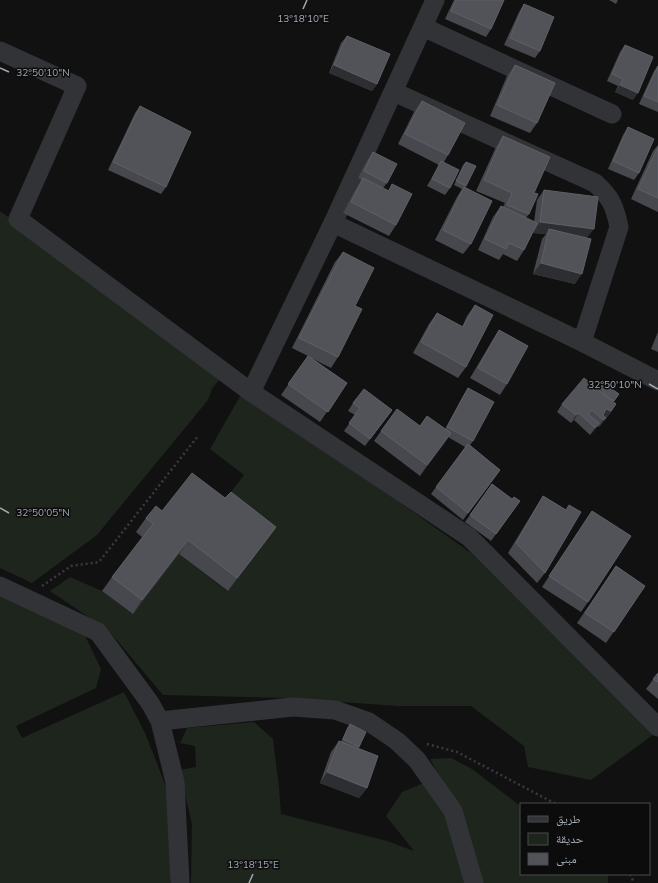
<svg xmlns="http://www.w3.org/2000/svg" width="658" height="883" viewBox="0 0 658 883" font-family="Mulish,'Noto Naskh Arabic',sans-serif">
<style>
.green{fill:#1d251d}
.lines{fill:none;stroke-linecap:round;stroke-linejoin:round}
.path{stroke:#383b3e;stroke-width:2.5;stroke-dasharray:2 3;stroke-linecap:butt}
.minor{stroke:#323337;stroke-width:19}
.wall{fill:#47484d}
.shaded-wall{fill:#2d2e31}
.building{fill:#515358;stroke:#5d6066}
.ticks{fill:none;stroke:#a2aab3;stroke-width:1.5}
.ticks-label{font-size:10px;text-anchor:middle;fill:#a2aab3;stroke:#0c0c0d;stroke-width:3;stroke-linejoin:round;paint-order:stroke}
</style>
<rect width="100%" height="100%" fill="#111112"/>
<path class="green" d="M0 211 222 376 212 389 208 400 97 535 32 583 0 568Z
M243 391 471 553 653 735 591 780 528 767 524 746 471 706H398L284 698 163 695 109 631 50 591 70 577 102 591 133 614 179 554 227 591 221 505 244 475 210 449Z
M0 594 82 629 101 669 96 688 16 726 22 738 124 692 145 733 167 789 174 839 170 883H0Z
M254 722 273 739 279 787 281 814 387 841 414 851 386 816 402 792 424 783 447 810 467 883H191L192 824 179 770 196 767 195 746 180 743 187 728Z
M451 758 472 769 519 805 521 817V874H608V883H482L462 816 430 759Z"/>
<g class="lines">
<path class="path" d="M42 586 71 566 99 562 198 436
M427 744 457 752 556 804
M630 874 634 883"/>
<path class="minor" d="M423 27 612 114
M0 51 77 86 18 219 251 392 469 537 658 727
M394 92 595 183C611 197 615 207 619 227L582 342
M333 223 582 342 658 381
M251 392 333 223 435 0
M0 586 98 632 150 703 160 721 175 782 180 883
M160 721 293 707 335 710 369 722 397 741 417 760 453 811 474 883"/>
</g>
<path class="wall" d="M454 0H504L491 29 486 37 445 19Z
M609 0H618L616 4Z
M524 4 540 51 535 58 504 45 519 12Z
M347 36 377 84 372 91 329 73 341 43Z
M625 45 633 100 615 92 618 86 607 81 620 52Z
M515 65 537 123 530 133 490 116 507 76Z
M658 65V112L639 104 654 71Z
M422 101 448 155 444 162 450 188 445 195 427 186 439 165 398 144 414 112Z
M140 106 166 187 161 194 108 170 135 113Z
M628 127 639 173 634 180 608 169 623 135Z
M503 136 534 193 529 214 526 218 534 222 537 200 544 190 587 238 575 284 533 274 542 239 546 234 533 233 524 250 517 261 503 254 499 260 478 250 493 217 501 206 503 207 505 203 476 191 496 147Z
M658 145V212L631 199 653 151Z
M373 152 387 183 383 188 388 191 392 184 396 225 389 236 343 213 356 189 362 180 358 178 368 159Z
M466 162V186L465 188 471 244 463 254 435 240 457 197 462 189 454 185 463 165Z
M343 252 355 306 338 357 331 368 311 358 347 383 320 422 281 395 308 356 292 348 335 262Z
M475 305 466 367 458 378 413 353 429 324 437 313 462 327 467 316Z
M499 330 507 384 500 395 470 378 492 341Z
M658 332V352L651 349Z
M603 383 619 394 613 402 616 404 611 412 600 426 598 427 597 426 590 435 574 420 571 423 557 412 562 404 599 390Z
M468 388 473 441 470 445 500 470 463 520 431 494 465 447 448 437 420 476 374 441 381 431 420 426 445 429 463 396Z
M353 403 392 410 365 446 344 431 355 415 348 411Z
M492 484 512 499 520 501 491 541 465 522Z
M543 496 566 510 569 505 545 573 537 583 508 553 536 507Z
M225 498 276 527 267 540 228 591 179 554 133 614 102 591 112 577 142 537 136 532 146 518 162 511Z
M592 511 588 602 581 612 542 587Z
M616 566 645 586 606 643 577 623Z
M658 673V699L646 689Z
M350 724 359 747 358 749 367 788 359 798 320 783 331 752 339 741 341 742 347 728Z"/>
<path class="shaded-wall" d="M334 65 377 84 372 91 329 73Z
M620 85 638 93 633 100 615 92Z
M540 222 594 229 586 239 549 229 546 234 533 233Z
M541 263 582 274 575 284 533 274Z
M616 404 600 426 598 427 603 420 600 416 606 409Z
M579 413 574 420 571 423 576 415Z
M599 423 594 431 590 435 595 428Z
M451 433 444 444 420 476 427 465Z
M276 527 267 540 228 591 237 578Z
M188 540 179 554 133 614 142 600Z
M327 772 367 788 359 798 320 783Z"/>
<path class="building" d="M456 0H504L491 29 451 11Z
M524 4 554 17 540 51 510 38Z
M347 36 390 54 377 84 334 65Z
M625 45 653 57 638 93 620 85 623 79 612 74Z
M515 65 555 83 537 123 497 105Z
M658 66V102L644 96Z
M422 101 465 123 448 155 405 134Z
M140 106 191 132 166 187 113 162Z
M628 127 654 139 639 173 613 161Z
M503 136 550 157 534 193 538 194 529 214 507 205 512 193 484 180Z
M658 147V198L638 189Z
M373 152 397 164 387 183 364 171Z
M441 161 459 170 450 188 432 179Z
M466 162 476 166 466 186 456 181Z
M363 178 389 191 392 184 412 194 396 225 351 202Z
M464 187 492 201 471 244 443 230Z
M544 190 598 197 594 229 540 222Z
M501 206 537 223 524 250 509 243 506 249 485 239Z
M549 229 591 239 582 274 541 263Z
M343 252 374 268 355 306 362 309 338 357 299 338Z
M475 305 493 315 466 367 421 342 437 313 463 327Z
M499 330 528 346 507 384 478 368Z
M308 356 347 383 328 412 288 384Z
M584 378 616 404 611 411 606 409 603 415 606 418 603 420 592 410 588 414 599 423 595 428 579 413 576 415 562 404Z
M603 383 619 394 614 401 603 394V390L600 388Z
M468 388 494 402 473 441 447 427Z
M364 389 392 410 370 439 349 423 360 408 353 403Z
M397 409 420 426 427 416 451 433 427 465 381 431Z
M468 444 500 470 468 513 436 487Z
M192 473 225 498 231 492 276 527 237 578 188 540 142 600 112 577 153 524 146 518 156 506 162 511Z
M492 484 512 499 514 497 520 501 496 534 470 515Z
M543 496 566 510 569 505 581 512 545 573 516 543Z
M592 511 631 536 588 602 549 576Z
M616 566 645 586 614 632 585 613Z
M658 673V682L653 679Z
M350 724 366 732 359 747 343 739Z
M339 741 378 756 367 788 327 772Z"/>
<path class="ticks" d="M303 9 307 0M0 68 9 72M649 384 658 389M0 508 9 513M249 883 253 874"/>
<g class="ticks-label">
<text x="303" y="22">13°18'10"E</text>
<text x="43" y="76">32°50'10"N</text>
<text x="615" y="388">32°50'10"N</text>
<text x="43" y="516">32°50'05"N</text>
<text x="253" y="868">13°18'15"E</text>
</g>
<rect x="520" y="803" width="130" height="72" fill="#0c0c0d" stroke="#484b4f"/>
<rect x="528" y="816" width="20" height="6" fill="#323337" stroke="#484b4f"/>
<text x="556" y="823" font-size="12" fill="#a2aab3">طريق</text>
<rect x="528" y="833" width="20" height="12" fill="#1d251d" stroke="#484b4f"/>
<text x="556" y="843" font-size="12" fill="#a2aab3">حديقة</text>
<rect x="528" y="853" width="20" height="12" fill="#515358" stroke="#484b4f"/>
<text x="556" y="863" font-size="12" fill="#a2aab3">مبنى</text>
</svg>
